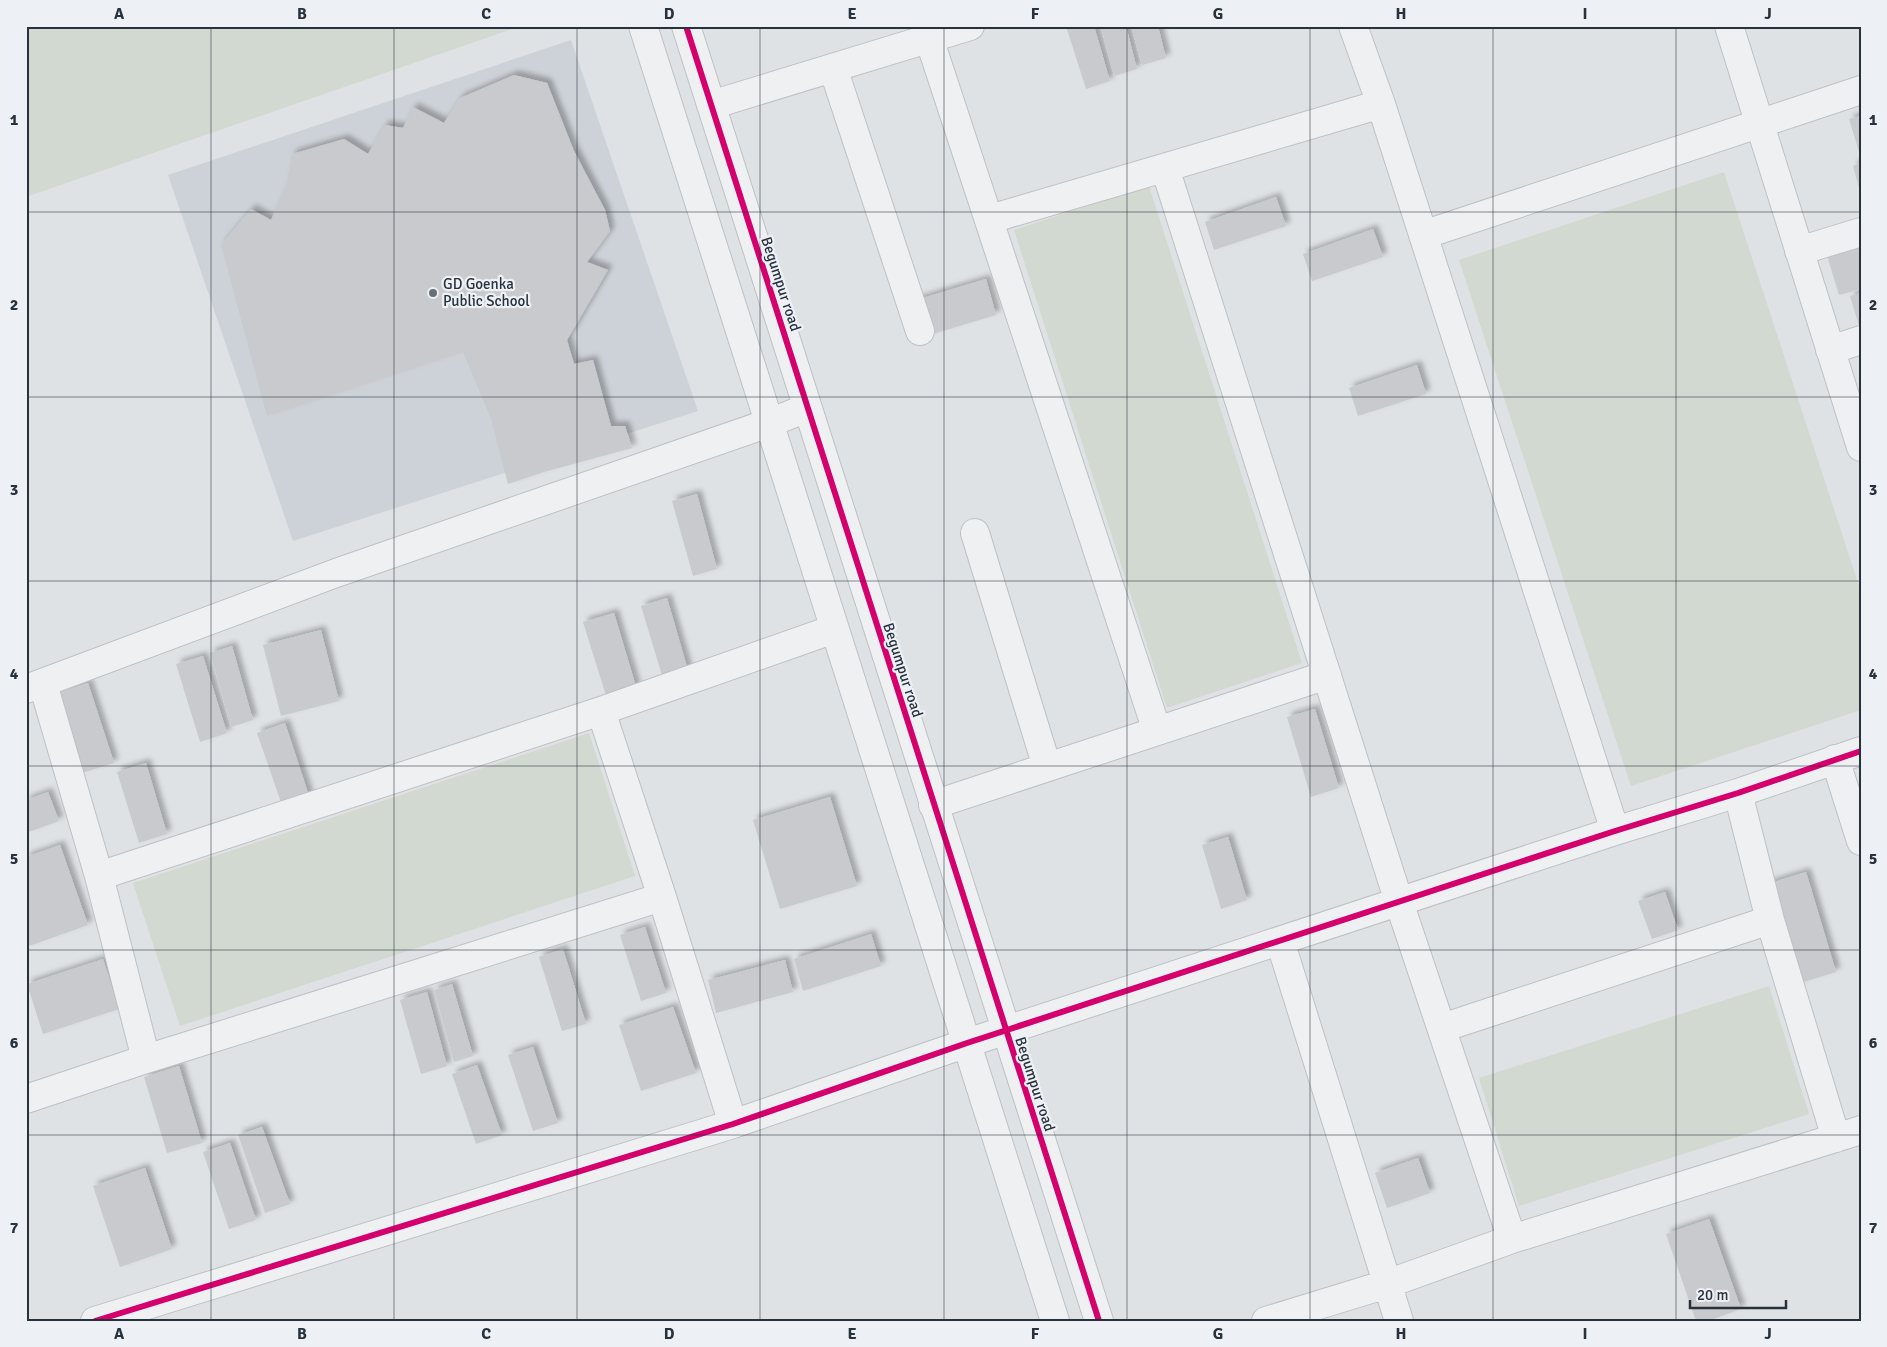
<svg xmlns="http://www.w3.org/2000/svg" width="1887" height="1347" viewBox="0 0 1887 1347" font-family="Signika,sans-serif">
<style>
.built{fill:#cdd2d8}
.green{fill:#d1d9d0}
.building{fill:#c8cacd;filter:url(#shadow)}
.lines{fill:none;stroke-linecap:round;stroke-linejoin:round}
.street-casing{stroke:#bec0c3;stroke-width:30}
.street{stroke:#eff0f1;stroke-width:28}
.cycleway-casing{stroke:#edf1f5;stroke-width:9}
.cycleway{stroke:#d6006c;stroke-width:6}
.grid{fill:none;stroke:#27323d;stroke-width:1;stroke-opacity:0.55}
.poi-dot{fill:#677078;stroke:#edf1f5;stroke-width:2}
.labels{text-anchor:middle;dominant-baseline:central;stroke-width:4.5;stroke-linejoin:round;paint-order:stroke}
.poi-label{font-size:15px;fill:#27323d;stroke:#edf1f5;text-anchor:start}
.street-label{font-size:15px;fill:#27323d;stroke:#edf1f5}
.neatline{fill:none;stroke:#27323d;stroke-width:2}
.grid-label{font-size:16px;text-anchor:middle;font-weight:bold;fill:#27323d}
</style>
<defs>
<filter id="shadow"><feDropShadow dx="4.5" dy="-4.5" stdDeviation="2.5" flood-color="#0004"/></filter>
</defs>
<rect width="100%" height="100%" fill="#dfe2e5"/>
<path class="built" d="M571 40 698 411 293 541 168 175Z"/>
<path class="green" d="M26 26H521L26 197Z
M1724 172 1861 592V710L1631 786 1459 260Z
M1149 186 1302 663 1167 708 1014 230Z
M589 733 635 876 180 1026 133 883Z
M1769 986 1809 1114 1519 1206 1479 1078Z"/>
<path class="building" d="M1066 26H1094L1110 81 1086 89Z
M1101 26H1126L1137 69 1114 76Z
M1131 26H1158L1166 58 1142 65Z
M514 75 547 83 574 151 605 210 610 231 587 262 608 270 567 340 574 364 593 360 611 426H625L632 448 544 472 508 484 491 419 463 352 267 416 221 245 251 209 271 220 286 187 292 154 344 139 368 154 385 125 403 128 413 107 444 123 460 98Z
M1861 116V155H1860L1849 119Z
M1861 163V191H1860L1853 166Z
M1276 197 1286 226 1214 250 1205 222Z
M1373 229 1383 257 1312 281 1303 254Z
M1861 238V289L1839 295 1825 249Z
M986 279 996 315 926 336 916 300Z
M1861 293V329H1860L1850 296Z
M1417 365 1426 394 1358 416 1349 388Z
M697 494 717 569 693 576 672 501Z
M667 598 689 674 664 682 641 606Z
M614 613 637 690 607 699 583 622Z
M321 630 339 701 281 716 263 645Z
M232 646 253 720 231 727 210 653Z
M203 656 227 733 200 742 176 664Z
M88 683 114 763 82 773 57 693Z
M1315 709 1339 788 1311 797 1287 717Z
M285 723 311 802 284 811 257 733Z
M146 763 167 834 139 843 117 772Z
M48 792 59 821 26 833V800Z
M830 797 857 886 780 909 753 820Z
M1228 837 1247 900 1221 909 1202 845Z
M60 845 88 925 26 947V857Z
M1806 872 1836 972 1794 985 1764 885Z
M1665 892 1678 930 1652 939 1638 901Z
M645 927 666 993 641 1001 620 935Z
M871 934 881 966 803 991 794 959Z
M563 949 586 1024 562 1031 539 957Z
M103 959 119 1009 43 1034 27 984Z
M785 960 793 992 716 1013 708 980Z
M452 984 473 1056 454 1062 434 990Z
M427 992 447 1066 421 1074 400 1000Z
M673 1007 696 1073 641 1091 619 1025Z
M533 1047 558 1123 533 1131 508 1055Z
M477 1065 502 1135 476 1144 452 1074Z
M179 1066 202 1143 167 1153 144 1077Z
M262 1127 290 1204 265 1213 238 1135Z
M230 1143 256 1220 229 1229 203 1152Z
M1418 1158 1430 1193 1387 1208 1375 1173Z
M145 1168 172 1249 120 1267 93 1186Z
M1709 1219 1741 1309 1708 1321H1696L1666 1234Z"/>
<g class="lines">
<defs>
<path id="street" d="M643 26 1055 1321
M686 26 1099 1321
M925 26 1157 731
M1353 26 1381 104 1615 831
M1729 26 1861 447
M833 68 920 331
M711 105 970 26
M1165 168 1399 902 1512 1239
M990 219 1381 104
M1423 235 1861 90
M1799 251 1861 232
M1830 350 1861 340
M975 533 1047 767
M43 684 99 876 146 1059
M26 689 336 573 769 423 807 408
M601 711 662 897 733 1124
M1835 759 1861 841
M1738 793 1770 920 1836 1138
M933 805 1327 675
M99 876 601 711 834 629
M1280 941 1399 1321
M1442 1028 1770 920
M26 1099 146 1059 662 897
M95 1321 733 1124 967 1043 1615 831 1738 793 1861 751
M1266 1321 1387 1284 1512 1239 1861 1130"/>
</defs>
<use href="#street" class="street-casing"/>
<use href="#street" class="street"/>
<defs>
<path id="cycleway" d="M686 26 1099 1321
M95 1321 733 1124 967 1043 1615 831 1738 793 1861 751"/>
</defs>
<use href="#cycleway" class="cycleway-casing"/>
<use href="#cycleway" class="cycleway"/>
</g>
<path class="grid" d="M211 26V1321M394 26V1321M577 26V1321M760 26V1321M944 26V1321M1127 26V1321M1310 26V1321M1493 26V1321M1676 26V1321M26 212H1861M26 397H1861M26 581H1861M26 766H1861M26 950H1861M26 1135H1861"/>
<circle class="poi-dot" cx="433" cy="293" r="5"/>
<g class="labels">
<g class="poi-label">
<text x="443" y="284">GD Goenka<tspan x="443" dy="17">Public School</tspan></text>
</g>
<g class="street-label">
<text transform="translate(781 284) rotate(72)">Begumpur road</text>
<text transform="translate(903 670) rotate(72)">Begumpur road</text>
<text transform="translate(1035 1084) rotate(72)">Begumpur road</text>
</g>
</g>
<rect width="1887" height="1347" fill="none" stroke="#edf1f5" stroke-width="55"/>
<path d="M1690 1300v8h96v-8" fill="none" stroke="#27323d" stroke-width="2.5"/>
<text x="1697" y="1300" font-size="15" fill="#27323d" stroke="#edf1f5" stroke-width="4" paint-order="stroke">20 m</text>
<rect x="28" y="28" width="1832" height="1292" class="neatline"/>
<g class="grid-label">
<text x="119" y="19">A</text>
<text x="302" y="19">B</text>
<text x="486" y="19">C</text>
<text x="669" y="19">D</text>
<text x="852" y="19">E</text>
<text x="1035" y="19">F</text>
<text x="1218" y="19">G</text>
<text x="1401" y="19">H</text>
<text x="1585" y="19">I</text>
<text x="1768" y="19">J</text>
<text x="14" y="125">1</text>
<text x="1873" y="125">1</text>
<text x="14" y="310">2</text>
<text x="1873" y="310">2</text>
<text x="14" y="495">3</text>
<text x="1873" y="495">3</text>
<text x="14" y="679">4</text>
<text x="1873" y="679">4</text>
<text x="14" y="864">5</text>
<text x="1873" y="864">5</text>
<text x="14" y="1048">6</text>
<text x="1873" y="1048">6</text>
<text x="14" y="1233">7</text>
<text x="1873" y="1233">7</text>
<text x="119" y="1339">A</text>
<text x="302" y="1339">B</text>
<text x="486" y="1339">C</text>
<text x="669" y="1339">D</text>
<text x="852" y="1339">E</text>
<text x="1035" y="1339">F</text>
<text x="1218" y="1339">G</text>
<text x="1401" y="1339">H</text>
<text x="1585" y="1339">I</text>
<text x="1768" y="1339">J</text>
</g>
</svg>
